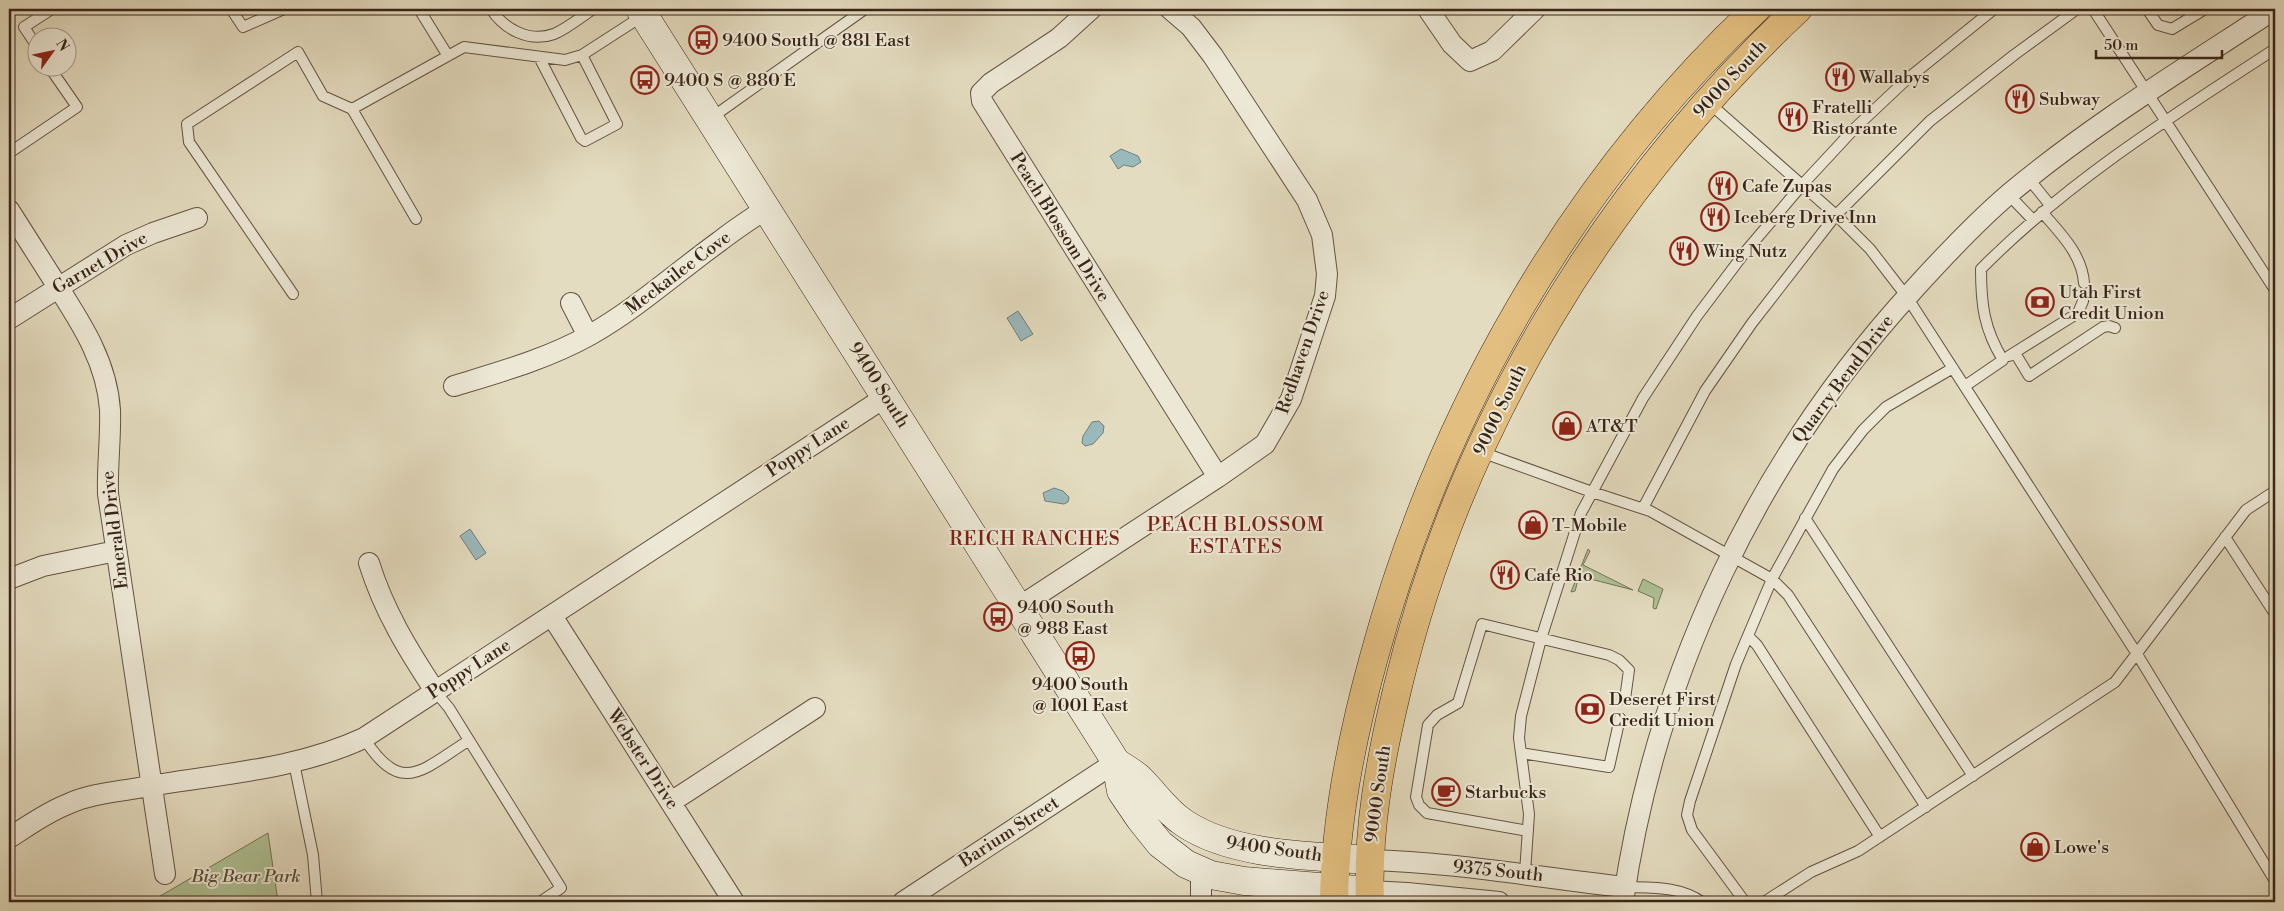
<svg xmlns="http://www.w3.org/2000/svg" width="2284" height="911" viewBox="0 0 2284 911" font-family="'Libre Bodoni',serif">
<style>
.green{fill:#afc296;stroke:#747457}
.water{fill:#9ab9bc;stroke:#737e7a}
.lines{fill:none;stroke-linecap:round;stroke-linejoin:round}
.lane-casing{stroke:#635342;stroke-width:12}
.street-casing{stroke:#635342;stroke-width:22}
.secondary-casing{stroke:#382518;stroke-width:29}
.primary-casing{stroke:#382518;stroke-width:29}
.lane{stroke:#ede8d6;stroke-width:10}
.street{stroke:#ede8d6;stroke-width:20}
.secondary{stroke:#ede8d6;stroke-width:28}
.primary{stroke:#e2be80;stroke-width:28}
.labels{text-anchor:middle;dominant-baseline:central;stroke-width:4;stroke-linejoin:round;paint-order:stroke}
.poi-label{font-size:18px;fill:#382518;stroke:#ede8d6;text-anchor:start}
.street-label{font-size:18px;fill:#382518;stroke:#ede8d6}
.park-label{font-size:18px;font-style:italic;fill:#564c38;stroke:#ede8d6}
.neighbourhood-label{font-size:19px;letter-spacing:1px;fill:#7a1f14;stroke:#ede8d6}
</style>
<rect width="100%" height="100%" fill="#e4dcc0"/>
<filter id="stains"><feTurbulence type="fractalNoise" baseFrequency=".004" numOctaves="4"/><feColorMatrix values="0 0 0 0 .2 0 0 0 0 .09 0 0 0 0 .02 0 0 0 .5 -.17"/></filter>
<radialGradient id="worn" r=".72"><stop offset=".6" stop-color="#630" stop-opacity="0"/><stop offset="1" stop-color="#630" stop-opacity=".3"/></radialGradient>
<path class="green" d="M1588 549 1590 551 1583 565 1633 590 1579 576 1575 591 1571 592Z
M1643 579 1663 589 1656 609 1653 608 1654 598 1638 591Z
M268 833 278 902H150Z"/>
<path class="water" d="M1121 149 1138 156 1141 162 1133 167 1124 165 1118 169 1110 156Z
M1018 311 1033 334 1021 341 1007 318Z
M1099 421 1104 426 1103 433 1093 444 1085 446 1082 443 1083 436 1092 422Z
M1054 488 1063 491 1069 497 1068 502 1064 504 1045 501 1043 493Z
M470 529 486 553 476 560 460 536Z"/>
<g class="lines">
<defs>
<path id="lane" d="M231 9 243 27 284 9
M419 9 448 56
M491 9C504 29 529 43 554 34 568 28 581 17 593 9
M2093 9 2275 290
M2147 9 2158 25 2172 29 2205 9
M38 48 24 27 52 9
M539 57 581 138 585 141 617 124 582 55
M1708 102 1836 215 1870 249 1907 297 2137 654 2275 881
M352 109 416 219
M711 118 865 9
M9 153 77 107 50 68
M2029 179 2050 205
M2009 195 2033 220
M2042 212C2060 233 2082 254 2084 283
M293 294 189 142 187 124 298 52 323 96 352 109 464 47 565 60 582 55 644 15
M2015 353 2029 376 2103 327 2109 326 2115 328
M2009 356 2078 313 2083 301
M1965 386 2003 360C1984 329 1981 305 1981 269 2068 181 2172 116 2275 49
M1481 452 1592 492 1650 511 1772 579 1788 595 1926 807
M1643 508 1705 391 1752 323 1836 215 1930 121 2014 55 2077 9
M1805 518 1973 776
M2225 537 2275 614
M1748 636 1757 645 1880 837
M435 691 449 708 561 888 540 902
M364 738C401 797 422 770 468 741
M1521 753 1609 767 1620 718
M294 763 313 855 317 902
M1528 831 1427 813 1419 805 1416 797 1428 725 1437 715 1458 703 1482 624 1609 655 1619 660 1629 670 1625 699
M1525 873 1529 814 1519 738 1521 716 1541 639 1581 513 1643 398 1697 316 1746 251 1802 185 1854 129 1906 80 1994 9
M1625 887C1652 888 1679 886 1702 902
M1745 902 1692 830 1687 815 1690 801 1736 664 1772 579 1833 469 1863 430 1886 407 1953 368
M1764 902 1811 872 1858 851 2115 682 2246 510 2275 491"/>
<path id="street" d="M1091 9 1059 38 991 83 981 93 982 101 1218 477
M1428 9 1452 44 1470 61 1492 51 1535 9
M9 210C25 235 40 259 56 284 81 323 107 362 110 410 111 438 107 466 108 494L165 874
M571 303 588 336
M9 319 126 245 153 233 197 218
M454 386C500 372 547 359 590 335 636 309 677 272 720 241 735 229 751 219 767 208
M369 563C384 611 408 650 435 691
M9 579 43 566 116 551
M1019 607 1218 477 1265 444 1291 399 1325 296 1327 274 1322 235 1307 200 1213 56 1191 27 1170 9
M552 616 734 902
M671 802 815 708
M9 838C28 826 47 812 68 804 90 794 115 792 138 788 214 774 293 771 364 738L887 396
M1369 860C1455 862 1540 878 1625 887
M1370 891 1407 893 1499 902
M903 902 1116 762
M1201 902V871
M1623 902C1656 673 1759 457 1916 287 1946 254 1976 222 2010 193 2093 124 2185 68 2275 9"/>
<path id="secondary" d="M640 9 1116 762 1121 791 1140 819 1160 844 1186 864 1211 875 1244 881 1370 891
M1116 762C1124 768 1135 773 1141 780 1156 795 1166 811 1184 823 1233 856 1311 856 1369 860"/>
<path id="primary" d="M1334 902C1335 820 1352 736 1374 657 1440 413 1571 183 1756 9
M1370 902C1367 830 1380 761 1397 690 1459 429 1603 192 1798 9"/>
</defs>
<use href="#lane" class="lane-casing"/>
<use href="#street" class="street-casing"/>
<use href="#secondary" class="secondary-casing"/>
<use href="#primary" class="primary-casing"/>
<use href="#lane" class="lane"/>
<use href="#street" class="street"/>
<use href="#secondary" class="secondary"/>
<use href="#primary" class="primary"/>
</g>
<defs>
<symbol id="bus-ring" viewBox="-11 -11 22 22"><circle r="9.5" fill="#ede8d6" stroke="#8f2418" stroke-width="1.5"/><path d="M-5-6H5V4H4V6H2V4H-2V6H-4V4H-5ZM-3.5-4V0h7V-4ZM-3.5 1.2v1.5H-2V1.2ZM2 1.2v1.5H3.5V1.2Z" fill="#8f2418"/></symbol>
<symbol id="restaurant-ring" viewBox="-11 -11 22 22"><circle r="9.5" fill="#ede8d6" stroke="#8f2418" stroke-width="1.5"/><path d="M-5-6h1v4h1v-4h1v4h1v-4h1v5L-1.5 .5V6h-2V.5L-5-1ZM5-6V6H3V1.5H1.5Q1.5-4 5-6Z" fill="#8f2418"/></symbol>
<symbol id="bank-ring" viewBox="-11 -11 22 22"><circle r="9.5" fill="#ede8d6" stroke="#8f2418" stroke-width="1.5"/><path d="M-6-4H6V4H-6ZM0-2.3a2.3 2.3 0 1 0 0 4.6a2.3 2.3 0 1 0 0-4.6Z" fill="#8f2418"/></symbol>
<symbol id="shop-ring" viewBox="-11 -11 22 22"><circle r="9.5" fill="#ede8d6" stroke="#8f2418" stroke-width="1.5"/><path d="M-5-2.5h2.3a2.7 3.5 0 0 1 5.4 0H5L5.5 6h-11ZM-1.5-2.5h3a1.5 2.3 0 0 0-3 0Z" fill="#8f2418"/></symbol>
<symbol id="cafe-ring" viewBox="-11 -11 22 22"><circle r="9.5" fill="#ede8d6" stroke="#8f2418" stroke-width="1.5"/><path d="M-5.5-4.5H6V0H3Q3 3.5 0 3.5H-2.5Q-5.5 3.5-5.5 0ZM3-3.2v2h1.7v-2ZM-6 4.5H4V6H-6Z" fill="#8f2418"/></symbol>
</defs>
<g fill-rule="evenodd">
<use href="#bus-ring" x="687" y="24" width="32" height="32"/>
<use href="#restaurant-ring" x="1824" y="61" width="32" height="32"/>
<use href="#bus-ring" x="629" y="64" width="32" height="32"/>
<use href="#restaurant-ring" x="2004" y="83" width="32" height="32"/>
<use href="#restaurant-ring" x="1777" y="101" width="32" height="32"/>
<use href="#restaurant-ring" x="1707" y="170" width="32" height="32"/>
<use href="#restaurant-ring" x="1699" y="201" width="32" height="32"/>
<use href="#restaurant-ring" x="1668" y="235" width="32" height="32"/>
<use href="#bank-ring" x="2024" y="286" width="32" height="32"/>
<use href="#shop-ring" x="1551" y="410" width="32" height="32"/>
<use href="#shop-ring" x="1517" y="509" width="32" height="32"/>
<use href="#restaurant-ring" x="1489" y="559" width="32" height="32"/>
<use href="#bus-ring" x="982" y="601" width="32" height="32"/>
<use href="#bus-ring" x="1064" y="640" width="32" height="32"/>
<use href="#bank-ring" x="1574" y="693" width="32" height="32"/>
<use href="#cafe-ring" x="1430" y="776" width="32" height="32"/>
<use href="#shop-ring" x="2019" y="831" width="32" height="32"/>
</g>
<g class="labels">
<g class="poi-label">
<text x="722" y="40">9400 South @ 881 East</text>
<text x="1859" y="77">Wallabys</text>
<text x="664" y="80">9400 S @ 880 E</text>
<text x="2039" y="99">Subway</text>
<text x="1812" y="107">Fratelli<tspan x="1812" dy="21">Ristorante</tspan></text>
<text x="1742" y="186">Cafe Zupas</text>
<text x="1734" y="217">Iceberg Drive Inn</text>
<text x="1703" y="251">Wing Nutz</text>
<text x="2059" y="292">Utah First<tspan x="2059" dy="21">Credit Union</tspan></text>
<text x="1586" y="426">AT&amp;T</text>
<text x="1552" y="525">T-Mobile</text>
<text x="1524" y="575">Cafe Rio</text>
<text x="1017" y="607">9400 South<tspan x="1017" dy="21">@ 988 East</tspan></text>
<text x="1080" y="684" text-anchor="middle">9400 South<tspan x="1080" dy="21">@ 1001 East</tspan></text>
<text x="1609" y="699">Deseret First<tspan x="1609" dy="21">Credit Union</tspan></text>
<text x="1465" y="792">Starbucks</text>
<text x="2054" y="847">Lowe's</text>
</g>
<g class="street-label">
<text transform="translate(1730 79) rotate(-47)">9000 South</text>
<text transform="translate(1060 227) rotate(58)">Peach Blossom Drive</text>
<text transform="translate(100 263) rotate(-30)">Garnet Drive</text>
<text transform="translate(678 273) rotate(-37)">Meckailee Cove</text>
<text transform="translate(1303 352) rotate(-71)">Redhaven Drive</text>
<text transform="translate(1843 379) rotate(-53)">Quarry Bend Drive</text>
<text transform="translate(879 385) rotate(58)">9400 South</text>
<text transform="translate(1500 410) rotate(-64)">9000 South</text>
<text transform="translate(808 447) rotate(-33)">Poppy Lane</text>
<text transform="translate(115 530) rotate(-97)">Emerald Drive</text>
<text transform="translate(469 669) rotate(-33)">Poppy Lane</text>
<text transform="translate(643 759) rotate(57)">Webster Drive</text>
<text transform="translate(1378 794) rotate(-82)">9000 South</text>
<text transform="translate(1009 832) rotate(-33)">Barium Street</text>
<text transform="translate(1274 849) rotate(8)">9400 South</text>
<text transform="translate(1498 871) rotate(6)">9375 South</text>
</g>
<g class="park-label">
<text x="246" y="876">Big Bear Park</text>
</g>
<g class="neighbourhood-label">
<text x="1236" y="525">PEACH BLOSSOM<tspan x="1236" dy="22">ESTATES</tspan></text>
<text x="1035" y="539">REICH RANCHES</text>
</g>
</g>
<rect width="2284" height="911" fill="none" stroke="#e4dcc0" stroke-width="30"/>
<rect x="10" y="10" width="2264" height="891" fill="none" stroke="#382518" stroke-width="2.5"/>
<rect x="15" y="15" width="2254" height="881" fill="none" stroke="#382518"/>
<g transform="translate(52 52) rotate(57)"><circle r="24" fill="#ede8d6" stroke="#a59a8a"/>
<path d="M0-4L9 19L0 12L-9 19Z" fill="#8f2418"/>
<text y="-8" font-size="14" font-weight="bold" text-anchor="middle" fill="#382518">N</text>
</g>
<path d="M2096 50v8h126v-8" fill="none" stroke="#382518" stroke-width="2.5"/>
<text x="2104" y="50" font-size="15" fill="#382518" stroke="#ede8d6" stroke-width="4" paint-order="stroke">50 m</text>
<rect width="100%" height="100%" filter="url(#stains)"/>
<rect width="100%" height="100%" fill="url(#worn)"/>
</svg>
